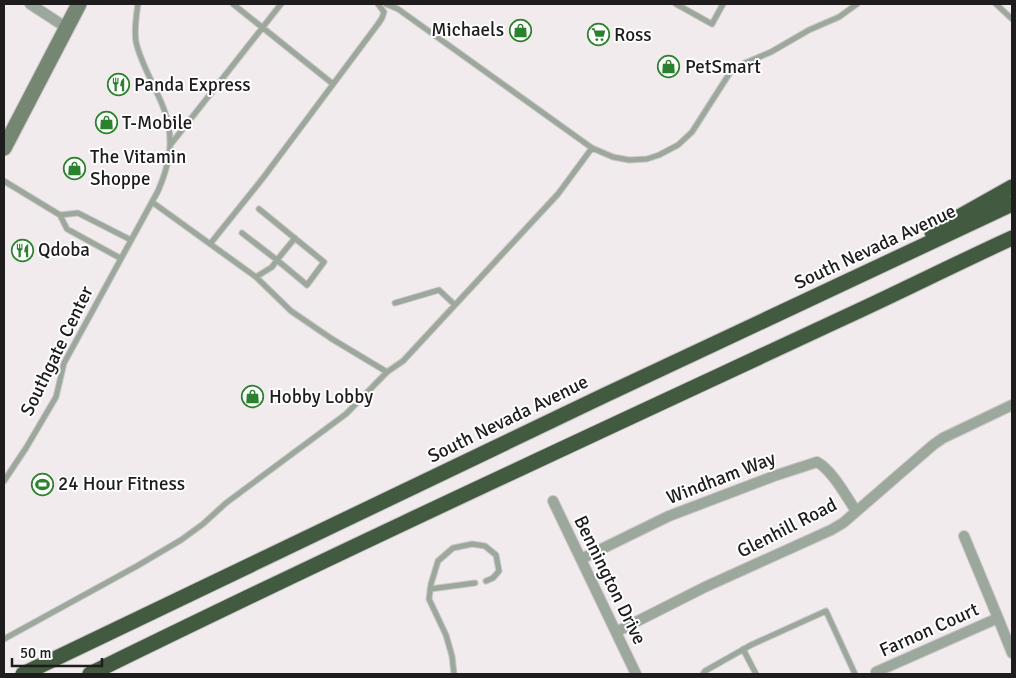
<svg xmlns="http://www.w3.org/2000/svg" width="1016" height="678" viewBox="0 0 1016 678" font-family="Signika,sans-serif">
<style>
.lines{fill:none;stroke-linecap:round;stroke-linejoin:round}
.lane-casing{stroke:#cbc6c7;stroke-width:7}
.street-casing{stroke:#cbc6c7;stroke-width:12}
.secondary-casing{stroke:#cbc6c7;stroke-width:17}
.highway-casing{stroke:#cbc6c7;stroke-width:17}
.lane{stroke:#9ca89b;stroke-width:5}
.street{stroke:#9ca89b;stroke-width:10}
.secondary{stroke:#758673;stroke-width:15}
.highway{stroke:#415a40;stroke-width:15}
.labels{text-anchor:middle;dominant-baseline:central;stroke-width:4;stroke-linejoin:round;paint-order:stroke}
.poi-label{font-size:19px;fill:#1e1c1c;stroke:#fff;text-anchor:start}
.street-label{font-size:19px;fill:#1e1c1c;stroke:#fff}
</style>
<rect width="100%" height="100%" fill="#f1ebed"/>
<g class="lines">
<defs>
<path id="lane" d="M233 4 333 84
M386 4 398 9 592 148 558 194 403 361 387 372
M676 4 712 24 723 4
M996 4 1012 19
M171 144 281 4
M592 148 613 157 629 160 647 159 659 155 678 145 692 132 733 68 771 52 809 30 839 17 857 4
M4 181 60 215 67 229 120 258
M60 215 78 213 131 240
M242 233 277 260 295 238
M210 244 263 178 378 24 382 18 384 12 378 4
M256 277 272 267 277 260 307 285 324 262 259 209
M395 303 439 290 455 305
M4 481 26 448 56 397 64 363 158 191C164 177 170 160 170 143 171 105 144 77 136 42 134 29 136 17 138 4
M430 589 475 583
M4 639 137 566 181 540 203 524 226 503 346 414 387 372 332 339 291 311 256 277 152 202
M743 649 756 674
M454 674 452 656 446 635 429 599 431 584 438 561 453 548 472 544 485 546 496 555 499 571 493 578 486 581
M703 674 705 671 751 645 826 611 855 674"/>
<path id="street" d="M30 4 67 28
M553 501 636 674
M964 536 998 618
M581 559 669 516 777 475 817 462C832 470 846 496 856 511
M616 632 705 587 831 530 843 523 933 445 943 438 1012 405
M877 674 876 672 998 618 1012 653"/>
<path id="secondary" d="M4 148 79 4"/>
<path id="highway" d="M932 232 1012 187
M23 674 603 396 1012 204
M90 674C338 552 590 436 841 319 898 293 955 264 1012 238"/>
</defs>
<use href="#lane" class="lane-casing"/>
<use href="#street" class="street-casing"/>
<use href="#secondary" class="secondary-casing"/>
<use href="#highway" class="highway-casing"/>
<use href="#lane" class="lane"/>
<use href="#street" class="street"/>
<use href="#secondary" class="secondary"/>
<use href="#highway" class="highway"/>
</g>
<defs>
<symbol id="shop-ring" viewBox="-11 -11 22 22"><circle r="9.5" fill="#fff" stroke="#2c812e" stroke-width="1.5"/><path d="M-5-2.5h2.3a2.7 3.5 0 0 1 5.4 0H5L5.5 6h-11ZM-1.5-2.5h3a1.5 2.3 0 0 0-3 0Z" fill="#2c812e"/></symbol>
<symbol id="supermarket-ring" viewBox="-11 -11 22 22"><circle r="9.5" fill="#fff" stroke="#2c812e" stroke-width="1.5"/><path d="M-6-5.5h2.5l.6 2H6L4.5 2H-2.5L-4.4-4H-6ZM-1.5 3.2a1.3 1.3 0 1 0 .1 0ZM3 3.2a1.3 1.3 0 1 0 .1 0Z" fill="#2c812e"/></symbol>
<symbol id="restaurant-ring" viewBox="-11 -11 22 22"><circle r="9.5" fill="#fff" stroke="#2c812e" stroke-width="1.5"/><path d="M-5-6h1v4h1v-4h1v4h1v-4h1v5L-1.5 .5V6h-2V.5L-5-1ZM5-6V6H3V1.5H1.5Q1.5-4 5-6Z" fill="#2c812e"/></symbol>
<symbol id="stadium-ring" viewBox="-11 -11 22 22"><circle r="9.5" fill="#fff" stroke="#2c812e" stroke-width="1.5"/><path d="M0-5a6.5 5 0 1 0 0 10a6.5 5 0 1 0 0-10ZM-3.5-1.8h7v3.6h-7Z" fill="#2c812e"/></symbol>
</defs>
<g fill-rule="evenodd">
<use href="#shop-ring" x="508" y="18" width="25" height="25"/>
<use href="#supermarket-ring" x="586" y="22" width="25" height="25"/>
<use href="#shop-ring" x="656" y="54" width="25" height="25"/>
<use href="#restaurant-ring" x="106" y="72" width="25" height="25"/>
<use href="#shop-ring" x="94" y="110" width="25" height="25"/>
<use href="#shop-ring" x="62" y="156" width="25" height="25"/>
<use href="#restaurant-ring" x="10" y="238" width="25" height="25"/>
<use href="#shop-ring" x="240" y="384" width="25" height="25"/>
<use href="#stadium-ring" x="30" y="472" width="25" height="25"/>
</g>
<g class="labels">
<g class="poi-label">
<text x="504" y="30" text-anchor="end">Michaels</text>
<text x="614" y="35">Ross</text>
<text x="685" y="67">PetSmart</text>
<text x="134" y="85">Panda Express</text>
<text x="122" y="123">T-Mobile</text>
<text x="90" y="157">The Vitamin<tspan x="90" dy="22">Shoppe</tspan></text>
<text x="38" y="250">Qdoba</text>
<text x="269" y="397">Hobby Lobby</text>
<text x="58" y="484">24 Hour Fitness</text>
</g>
<g class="street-label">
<text transform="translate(875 247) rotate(-25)">South Nevada Avenue</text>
<text transform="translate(57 351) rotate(-64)">Southgate Center</text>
<text transform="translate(508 419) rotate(-26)">South Nevada Avenue</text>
<text transform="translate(721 478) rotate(-21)">Windham Way</text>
<text transform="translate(787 528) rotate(-27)">Glenhill Road</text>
<text transform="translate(610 580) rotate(64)">Bennington Drive</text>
<text transform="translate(929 630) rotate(-24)">Farnon Court</text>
</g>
</g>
<rect width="1016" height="678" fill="none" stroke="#1e1c1c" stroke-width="10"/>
<path d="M12 658v8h90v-8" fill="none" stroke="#1e1c1c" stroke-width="2.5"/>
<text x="20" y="658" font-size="15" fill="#1e1c1c" stroke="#ffffff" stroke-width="4" paint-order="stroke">50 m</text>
</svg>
